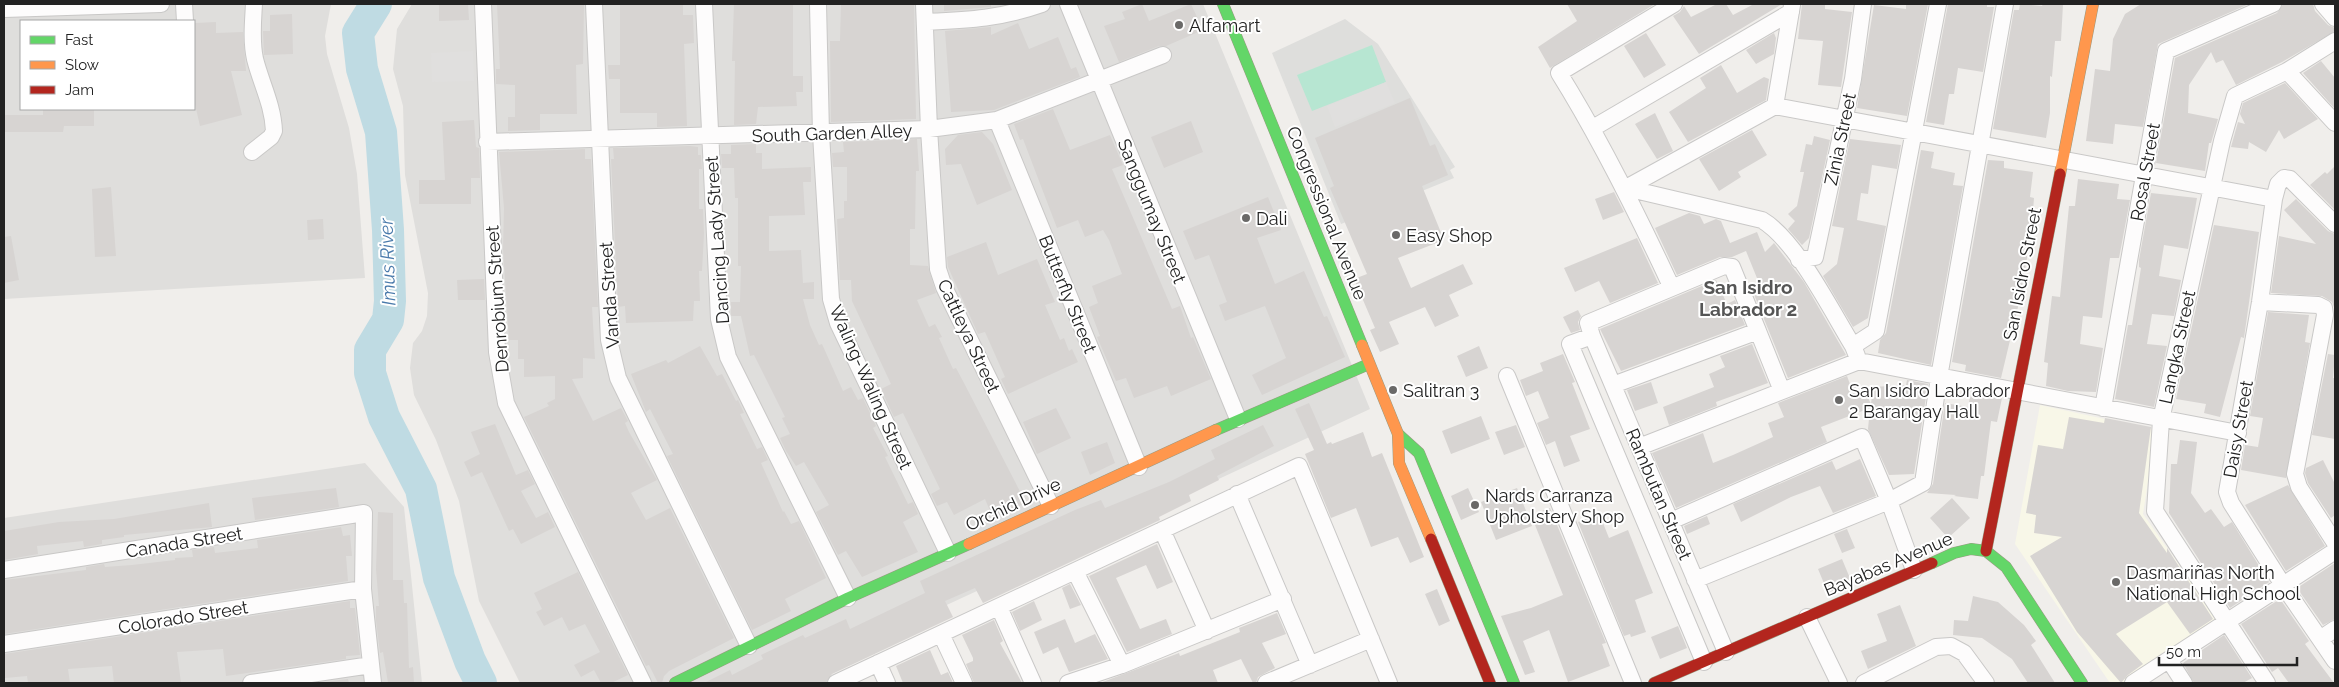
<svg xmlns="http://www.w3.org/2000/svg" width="2339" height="687" viewBox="0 0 2339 687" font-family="Raleway,sans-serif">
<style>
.residential{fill:#dfdedc;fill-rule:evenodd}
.education{fill:#f8f7e8}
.religious{fill:#dededc}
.pitch{fill:#b7e6d2}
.parking{fill:#e0dfde}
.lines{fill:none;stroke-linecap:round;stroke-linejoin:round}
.river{stroke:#bfdbe3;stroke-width:32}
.building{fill:#d7d4d2}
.street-casing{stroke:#c9c8c7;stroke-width:18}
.fast-casing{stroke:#999a82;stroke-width:12}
.slow-casing{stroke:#999a82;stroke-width:12}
.jam-casing{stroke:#999a82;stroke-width:12}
.street{stroke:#fdfcfc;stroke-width:16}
.fast{stroke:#63d668;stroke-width:11}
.slow{stroke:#ff974d;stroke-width:11}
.jam{stroke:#b3261e;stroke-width:11}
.poi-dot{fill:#6a6968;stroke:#fff;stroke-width:2}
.labels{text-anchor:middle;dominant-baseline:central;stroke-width:4;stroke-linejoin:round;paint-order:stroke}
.poi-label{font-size:18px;fill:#222;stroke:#fff;text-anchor:start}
.street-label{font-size:18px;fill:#222;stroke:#fff}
.water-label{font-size:19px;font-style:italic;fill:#4a7aab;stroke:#fff}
.neighbourhood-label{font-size:19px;font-weight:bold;fill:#555;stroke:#fff}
</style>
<rect width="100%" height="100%" fill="#f0eeeb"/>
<path class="residential" d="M4 4H331L325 36 327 54 349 128 357 174 365 278 4 299ZM21 21H194V109H21Z
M412 4H1203L1370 409 778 683H520L479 601 459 501 436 440 414 395 410 368 413 343 422 331 427 316 428 293 405 175 403 106 393 69 397 29Z
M365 463 404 507 422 683H4V518Z"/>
<path class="education" d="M2040 405 2156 430 2143 514 2218 620 2122 683H2110L2015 544Z"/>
<path class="religious" d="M1345 19 1378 44 1455 167 1450 170 1454 178 1341 224 1272 53Z"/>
<path class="pitch" d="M1372 45 1386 82 1312 111 1297 75Z"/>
<path class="parking" d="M473 51 474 81 432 82 431 53Z
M1386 82 1395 103 1335 127 1327 106Z"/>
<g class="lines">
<path class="river" d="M376 4 358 33 362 69 381 132 388 230 390 301 388 320 370 350V373L384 417 421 489 439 578 470 661 481 683"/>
</g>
<path class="building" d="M439 4H468L469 20 439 21Z
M497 4 584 5 583 64 576 65 577 114H540V130L508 131V117H515V85L496 84V69H500Z
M620 4H683V15H693L694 43 684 44 687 126 657 127V113H620V79H609L608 65H620Z
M734 4H793V76H803V92H796L797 106 758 107 756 124 734 125 735 61H732Z
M841 4H914L916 119 831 122 830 41H840Z
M944 4H991V7L944 11Z
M1142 4 1149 21 1191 4 1203 30 1166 46H1159L1119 62 1104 26 1125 19 1122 12Z
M1567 4H1655L1550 68 1538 47 1577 21Z
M1717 4H1726L1733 15 1754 4H1782L1699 54 1673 16 1680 12 1684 6 1691 17Z
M1802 4H1825V9L1852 12 1841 87 1818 85 1823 41 1798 39Z
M1906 4H1928L1907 116 1857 108 1874 5 1906 9Z
M1948 4H1987V7H1994L1983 72 1958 68 1954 94H1949L1944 125 1926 122Z
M2020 4 2042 6 2043 4H2063L2061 41H2055L2052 77 2050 76V113L2046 138 1993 129 2014 10H2019Z
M2141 4H2249L2158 44 2143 127 2115 124 2113 144 2086 141 2095 69 2110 71 2113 39 2125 14Z
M2283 4H2313L2315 11 2328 25 2335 28V31L2282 62 2236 85 2223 60 2216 63 2211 52 2189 85 2188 113 2218 119 2211 143H2209L2205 171 2156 163 2175 58 2277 13Z
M292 14 293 54 264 55 263 31H270V15Z
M216 22V33L243 32 246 71H231L242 115 200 126 194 100V26L195 23Z
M1018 23 1029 49 1058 37 1071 69 1076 67 1080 77 994 110 951 112 945 31 991 27V35Z
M1646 33 1666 65 1644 78 1624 46Z
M1774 33 1776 38 1774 54 1756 64 1746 50Z
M2321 61 2335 78V109L2303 73Z
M1721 65 1737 93 1764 77 1769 79 1766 100 1688 142 1669 112 1706 88 1700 78Z
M2285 83 2318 119 2284 139 2279 130 2266 152 2249 142 2248 149 2231 147 2238 122 2245 124 2240 114 2243 103Z
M1410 98 1430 146 1435 144 1448 175 1422 186 1444 240 1398 258 1411 288 1463 264 1473 284 1449 295 1459 316 1435 327 1425 307 1389 322 1399 344 1380 352 1370 330 1375 328 1354 279 1367 274 1330 188 1334 186 1315 138Z
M43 109H94V126H64L63 132H4V115H43Z
M1053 109 1070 150 1110 135 1123 165 1112 169 1128 206 1172 309 1180 306 1191 338 1193 337 1211 379 1171 396 1167 386 1134 398 1126 378 1116 381 1097 337 1100 336 1089 307 1098 303 1092 286 1122 274 1109 240 1103 230 1085 237 1078 220 1057 228 1023 139 1020 140 1014 124Z
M1655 113 1673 151 1657 159 1635 124Z
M474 120 476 147 479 148 480 178H471V204H419V180H445L442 122Z
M1191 121 1203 152 1164 168 1151 137Z
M1752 130 1767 155 1738 172 1741 177 1719 191 1699 159Z
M982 132 993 144 1012 190 977 205 961 164 946 165 945 149 958 135Z
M1814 136 1830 140 1809 238 1802 245 1788 229 1795 221 1788 214 1797 206 1804 172H1800L1806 144 1812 145Z
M917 139 919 171H916L915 229H910V265L928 266 936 293 917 300 929 327 935 324 942 337 939 338 953 369 956 368 964 383 1026 503 993 518 985 499 954 515 947 502 937 506 931 494 940 489 903 413 894 417 881 389 891 384 852 301 851 280H840L837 219 844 218V201H847V167H833L832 153 844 152 843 142Z
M1850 139 1901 145 1897 169 1872 165 1868 194 1861 193 1857 220 1886 226 1868 318 1853 327 1823 276 1837 264 1844 228 1832 226Z
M756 144V153H762V169L811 167V182H803L805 215 769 216V251L801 250 803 283 814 282V299H803L810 325 819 345 822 344 843 391 851 387 858 400 863 398 876 426 873 428 888 456 885 457 908 504 913 502 918 514 903 522 918 552 862 577 846 551 838 555 816 512 829 505 804 462 796 466 786 451 780 438 790 434 782 418 785 417 754 355 750 356 741 316H731V302H740L741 266H738V198H735L734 168H722L721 154H731V145Z
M690 146 698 147V155H701L702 169H699V209H703L704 234 702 271H699L700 301H694L693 321 626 323 625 306 618 307 611 159H614L613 148Z
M585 149V159H591L598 307H592L595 359 583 358V378L572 379 593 421 621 408 628 421 625 423 629 432 657 480 631 493 646 520 670 508 734 638 669 671 664 676 662 683H658L649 665 646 666 524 417 549 406 547 403 555 399V376L524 377V359H518V340H509L503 249 504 208 499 152Z
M1921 150 1934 152 1931 168 1955 173 1953 185 1963 186 1931 365 1878 353 1880 340 1886 333Z
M1988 160 2004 161V168L2033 172 2030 197 2034 198 2031 236 2022 286H2023L2001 378 1965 371 1966 365 1952 362Z
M2335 166V210L2310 185 2325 172 2327 174Z
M2078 179 2119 184 2117 199 2130 200 2119 258H2110L2102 318 2083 316 2080 344 2103 348 2096 392 2068 391 2046 386 2048 363 2044 362 2052 296 2060 297 2069 206H2075Z
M111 187 116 256 95 257 92 189Z
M1614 192 1624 212 1603 220 1595 199Z
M2151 193 2197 198 2188 249 2164 245 2159 276 2181 280 2174 316 2152 314 2147 344 2167 346 2154 407 2115 399 2128 325H2132L2141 268 2139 267V260Z
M1268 197 1281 230 1257 238 1275 284 1304 271 1324 317 1327 316 1345 357 1262 395 1252 375 1286 358 1265 306 1225 321 1219 305 1227 302 1209 255 1195 260 1183 231Z
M2296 199 2328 231 2335 234V310L2332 302 2322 296 2271 293 2279 236 2316 244 2284 210Z
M1689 213 1700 216 1704 224 1716 219 1721 221 1730 243 1757 232 1765 252 1774 243 1804 282 1846 355 1788 378 1753 292 1761 288 1746 251 1732 257H1720L1677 275 1655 228Z
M323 219 324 239 308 240 307 220Z
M2214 225 2259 232 2244 338 2241 337 2220 417 2204 413 2206 404 2176 399Z
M11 236 19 280 4 283V237Z
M1637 238 1658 283 1610 303 1599 281 1575 292 1564 268Z
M986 242 998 275 1037 259 1055 302 1045 305 1060 340 1064 338 1069 351 1072 349 1078 362 1008 394 1001 379 1005 377 985 332 978 334 948 267 947 257Z
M484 279 485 300H458L457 280Z
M1716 280 1727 304 1735 300 1745 325 1621 371 1600 329Z
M1578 310 1581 316 1578 322 1580 330 1571 333 1563 317Z
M2268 312 2309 315 2305 342 2310 343 2286 478 2241 470 2245 445 2258 447 2263 418 2250 416Z
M1752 344 1768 383 1716 402 1717 406 1669 425 1663 407 1714 387 1709 374 1725 367 1720 356Z
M700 346 717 376 722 374 736 401 738 400 744 413 740 414 757 449 762 447 768 460 761 463 783 512 784 511 791 524 799 521 826 578 785 599 791 611 752 630 667 456 673 454 650 409 646 412 631 374 666 360 668 363Z
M1479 346 1488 368 1466 377 1457 356Z
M1563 354 1575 382 1572 383 1590 429 1570 436 1580 461 1564 467 1555 441 1546 445 1537 423 1549 418 1538 391 1526 396 1520 380 1543 371 1540 363Z
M2328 354 2335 355 2333 378H2335V439L2312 435Z
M1847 376 1851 387H1863L1871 404 1873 387 1906 385 1907 380 1928 384 1914 474 1889 475 1868 429 1870 408 1821 427 1827 442 1676 508 1652 453 1703 433 1713 463 1733 455 1773 437 1768 423 1784 417 1778 403Z
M1651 382 1658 403 1635 411 1627 390Z
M1971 392 2002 398 1997 422 1991 421 1984 476H1981L1978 499 1954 496 1956 495 1927 493 1933 484 1945 403 1968 407Z
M1309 403 1327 444 1331 442 1332 444 1363 432 1372 457 1382 453 1424 557 1410 563 1398 537 1371 547 1356 508 1331 518 1305 454 1314 450 1295 409Z
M1056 408 1071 438 1037 454 1023 422Z
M1481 416 1490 439 1451 454 1442 431Z
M2069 417 2104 423 2105 418 2151 427 2139 513 2167 553V548L2213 619 2190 634 2167 602 2116 634 2143 664 2128 675 2121 683 2077 632 2030 556 2062 537 2034 533 2036 515 2026 513 2038 445 2063 449Z
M495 424 516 475 528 470 535 484 521 491 536 518 548 512 555 527 521 544 513 529 509 531 482 472 471 477 464 462 480 454 471 432Z
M1263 425 1274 446 1217 476 1219 480 1189 495 1191 501 1159 517 1160 520 983 603 975 588 945 601 953 617 832 674 826 683H704L730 670 732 675 763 659 761 655 803 635 805 638 846 619 850 629 925 593 920 581 1075 510 1101 500 1105 508 1169 482 1215 459 1211 450Z
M1516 425 1525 447 1504 455 1495 432Z
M2180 440 2197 442 2191 493 2205 513 2211 509 2224 527 2232 522 2269 582 2230 608 2169 513 2171 464H2177Z
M1107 442 1115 463 1090 475 1081 452Z
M1860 459 1876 496 1833 513 1820 486 1791 497 1741 522 1733 504 1832 461 1836 470Z
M2323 460 2335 484V515L2331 518 2308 483 2305 473 2306 468Z
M2288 485 2325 546 2286 571 2245 505Z
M336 488 339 507 255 520 252 498Z
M1468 488 1479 512 1461 520 1451 496Z
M1517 488 1532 526 1496 540 1481 502Z
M1952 498 1970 518 1948 538 1930 518Z
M209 503 212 527 124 535V537L102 540V544L84 547 83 541 37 546 38 554 4 560V531L59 522 114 519Z
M1550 508 1606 643 1602 644 1610 666 1568 682 1549 630 1523 641 1535 672 1525 675 1501 616 1531 608 1563 595 1531 515Z
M378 512 393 513V580H403L404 603H407L409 668 413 667 414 683H388L383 652 380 653 376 620V606H379L376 569Z
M1599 513 1609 538 1628 530 1653 593 1635 600 1646 632 1631 637 1630 634 1624 636 1578 522Z
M1707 516 1710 524 1687 534 1684 526Z
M341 527 343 536 350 535 352 556H346L348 581 4 634V580L86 570V567L104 564 105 567 132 565 175 560V558L193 557 192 550 214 547 215 553 258 548 257 540Z
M1847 529 1855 548 1842 553 1834 534Z
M1157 544 1173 582 1157 589 1146 565 1116 578 1140 629 1166 619 1172 634 1127 652 1089 576Z
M1842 559 1852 583 1828 593 1818 569Z
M2335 563V619L2323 625 2297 588Z
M578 572 628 675 611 683H601L594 670 581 677 574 665 600 652 585 624 569 631 562 617 544 626 536 612 542 609 534 593Z
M1070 584 1081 605 1070 609 1062 588Z
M1437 589 1450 621 1439 626 1425 594Z
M1973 596 1998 602 2024 625 2036 641 2031 645 2055 683H2028L2012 659 1982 638 1953 635 1954 620 1968 621Z
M2280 599 2309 641 2305 644 2334 683H2289L2278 668 2272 672 2241 624Z
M350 601V608H355L360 655 346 656V659L226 676 223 649 177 652 181 683H114L112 666 68 669 70 683H28L27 676 5 678 4 654Z
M1034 601 1042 620 1020 631 1012 612Z
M1900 605 1916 646 1868 669 1861 651 1887 641 1877 614Z
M1277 613 1286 634 1262 643 1275 668 1258 677 1256 683H1253L1241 659 1213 670 1218 683H1100L1179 653 1180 656 1240 632 1239 628Z
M1065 619 1075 643 1095 634 1108 659 1069 672 1058 647 1043 654 1034 632Z
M994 620 1003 641 1000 643 1022 683H974L966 664 973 661V658L962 635Z
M1678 626 1687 648 1660 659 1651 637Z
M2224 635 2252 678 2243 683H2194L2183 663Z
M930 650 941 675 948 672 953 683H903L896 666Z
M348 679 349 683H317Z"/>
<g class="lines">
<defs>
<path id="street" d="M184 4 185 21
M483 4 497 352 506 403 643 683
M594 4 609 340 618 378 749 646
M704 4 719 319 728 357 848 598
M818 4 821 134 831 299 838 323 948 553
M924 4 929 129 938 269 944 287 1051 506
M1068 4 1238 419
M2323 4 2335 18
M4 9 161 4
M925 22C969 20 999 19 1042 4
M2287 71 2335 123
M1775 106 1792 5
M997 120 1139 467
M1593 128 1791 12
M487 142 929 129 997 120 1163 55
M252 152 271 137 274 131C273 105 261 83 255 59 251 41 253 22 254 4
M1626 188 1775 106 2274 199
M1626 188 1762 220C1796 240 1831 310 1853 346L1857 356
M2335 224 2290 179 2284 178 2278 184 2274 199 2260 302 2227 492 2231 503 2283 585 2335 661
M1799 260 1815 257 1853 79 1863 4
M1671 286C1637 213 1602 142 1559 73L1674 4
M2260 302 2318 305 2324 308 2325 315 2295 474 2299 487 2335 543
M1758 331 1782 391
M1592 336 1570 344 1704 662
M1853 346 1876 331 1938 4
M1859 361 2238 433
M1507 376 1633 683
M1613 385 1758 331 1732 267 1724 266 1588 323 1592 336 1726 652
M2103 408 2166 51 2273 4
M1639 447 1859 361
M1237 494 1310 665
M1671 521 1862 437 1889 501 1914 570
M1162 530 1207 631
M4 570 364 513 363 589 373 683
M1075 571 1122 665
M1695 580 1889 501 1923 483 1939 377 2005 4
M999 607 1033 683
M1807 617 1839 683
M941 634 964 683
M2320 639 2335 629
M4 644 363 589
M2169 660 2184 683
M878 663 887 683
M251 683 371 665
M836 683 1299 466 1389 683
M1068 683 1122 665 1283 599
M1266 683 1371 639
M1864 683 1936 647 1951 646 1964 653 1986 683
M2133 683 2335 551
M2267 683 2155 511 2161 420 2222 141 2235 96 2287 71 2335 41"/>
<path id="fast" d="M1223 4 1362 345
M1216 430 1369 364
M1398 434 1419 453 1514 683
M1932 563 1954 553 1971 549 1986 551 2006 567 2082 683
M675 683 848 598 969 544"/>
<path id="slow" d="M2060 174 2093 4
M1362 345 1398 434 1399 463 1431 539
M969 544 1216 430"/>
<path id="jam" d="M1431 539 1490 683
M1986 551 2060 174
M1654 683 1932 563"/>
</defs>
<use href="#street" class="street-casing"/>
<use href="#fast" class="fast-casing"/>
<use href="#slow" class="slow-casing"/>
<use href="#jam" class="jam-casing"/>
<use href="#street" class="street"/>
<use href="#fast" class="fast"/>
<use href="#slow" class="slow"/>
<use href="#jam" class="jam"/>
</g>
<g class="poi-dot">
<circle cx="1179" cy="25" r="5"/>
<circle cx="1246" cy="218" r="5"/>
<circle cx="1396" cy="235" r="5"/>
<circle cx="1393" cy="390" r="5"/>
<circle cx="1839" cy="400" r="5"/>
<circle cx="1475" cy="505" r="5"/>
<circle cx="2116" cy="582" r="5"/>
</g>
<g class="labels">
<g class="poi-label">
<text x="1189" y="25">Alfamart</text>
<text x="1256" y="218">Dali</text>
<text x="1406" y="235">Easy Shop</text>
<text x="1403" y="390">Salitran 3</text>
<text x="1849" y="390">San Isidro Labrador<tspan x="1849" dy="21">2 Barangay Hall</tspan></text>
<text x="1485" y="495">Nards Carranza<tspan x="1485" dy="21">Upholstery Shop</tspan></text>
<text x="2126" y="572">Dasmariñas North<tspan x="2126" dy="21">National High School</tspan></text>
</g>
<g class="street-label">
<text transform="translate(832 133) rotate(-2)">South Garden Alley</text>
<text transform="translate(1840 139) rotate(-78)">Zinia Street</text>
<text transform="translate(2145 172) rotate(-80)">Rosal Street</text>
<text transform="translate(1152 211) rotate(68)">Sanggumay Street</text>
<text transform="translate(1327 213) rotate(68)">Congressional Avenue</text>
<text transform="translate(717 240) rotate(-94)">Dancing Lady Street</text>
<text transform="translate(2022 274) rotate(-79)">San Isidro Street</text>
<text transform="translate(1068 294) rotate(68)">Butterfly Street</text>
<text transform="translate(609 295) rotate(-94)">Vanda Street</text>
<text transform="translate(497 299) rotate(-94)">Denrobium Street</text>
<text transform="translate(969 336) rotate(65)">Cattleya Street</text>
<text transform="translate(2177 347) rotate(-78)">Langka Street</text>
<text transform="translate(871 387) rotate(66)">Waling-Waling Street</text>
<text transform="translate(2238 429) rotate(-80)">Daisy Street</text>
<text transform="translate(1659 494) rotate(67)">Rambutan Street</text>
<text transform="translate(1013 504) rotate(-25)">Orchid Drive</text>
<text transform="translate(184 542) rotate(-9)">Canada Street</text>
<text transform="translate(1888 564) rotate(-23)">Bayabas Avenue</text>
<text transform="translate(183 617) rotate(-9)">Colorado Street</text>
</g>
<g class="water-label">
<text transform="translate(387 262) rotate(-92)">Imus River</text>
</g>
<g class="neighbourhood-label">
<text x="1748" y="287">San Isidro<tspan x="1748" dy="22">Labrador 2</tspan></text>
</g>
</g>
<rect width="2339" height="687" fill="none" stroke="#222222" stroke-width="10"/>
<rect x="20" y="20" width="175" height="90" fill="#ffffff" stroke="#a7a7a7"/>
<rect x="30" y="36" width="25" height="8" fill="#63d668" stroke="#a7a7a7"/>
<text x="65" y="45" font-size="15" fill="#222222">Fast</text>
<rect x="30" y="61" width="25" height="8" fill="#ff974d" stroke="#a7a7a7"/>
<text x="65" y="70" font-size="15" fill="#222222">Slow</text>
<rect x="30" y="86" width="25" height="8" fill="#b3261e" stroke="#a7a7a7"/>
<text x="65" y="95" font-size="15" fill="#222222">Jam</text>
<path d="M2159 657v8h138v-8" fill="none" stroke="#222222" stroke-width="2.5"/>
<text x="2166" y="657" font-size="15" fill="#222222" stroke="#ffffff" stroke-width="4" paint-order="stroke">50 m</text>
</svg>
